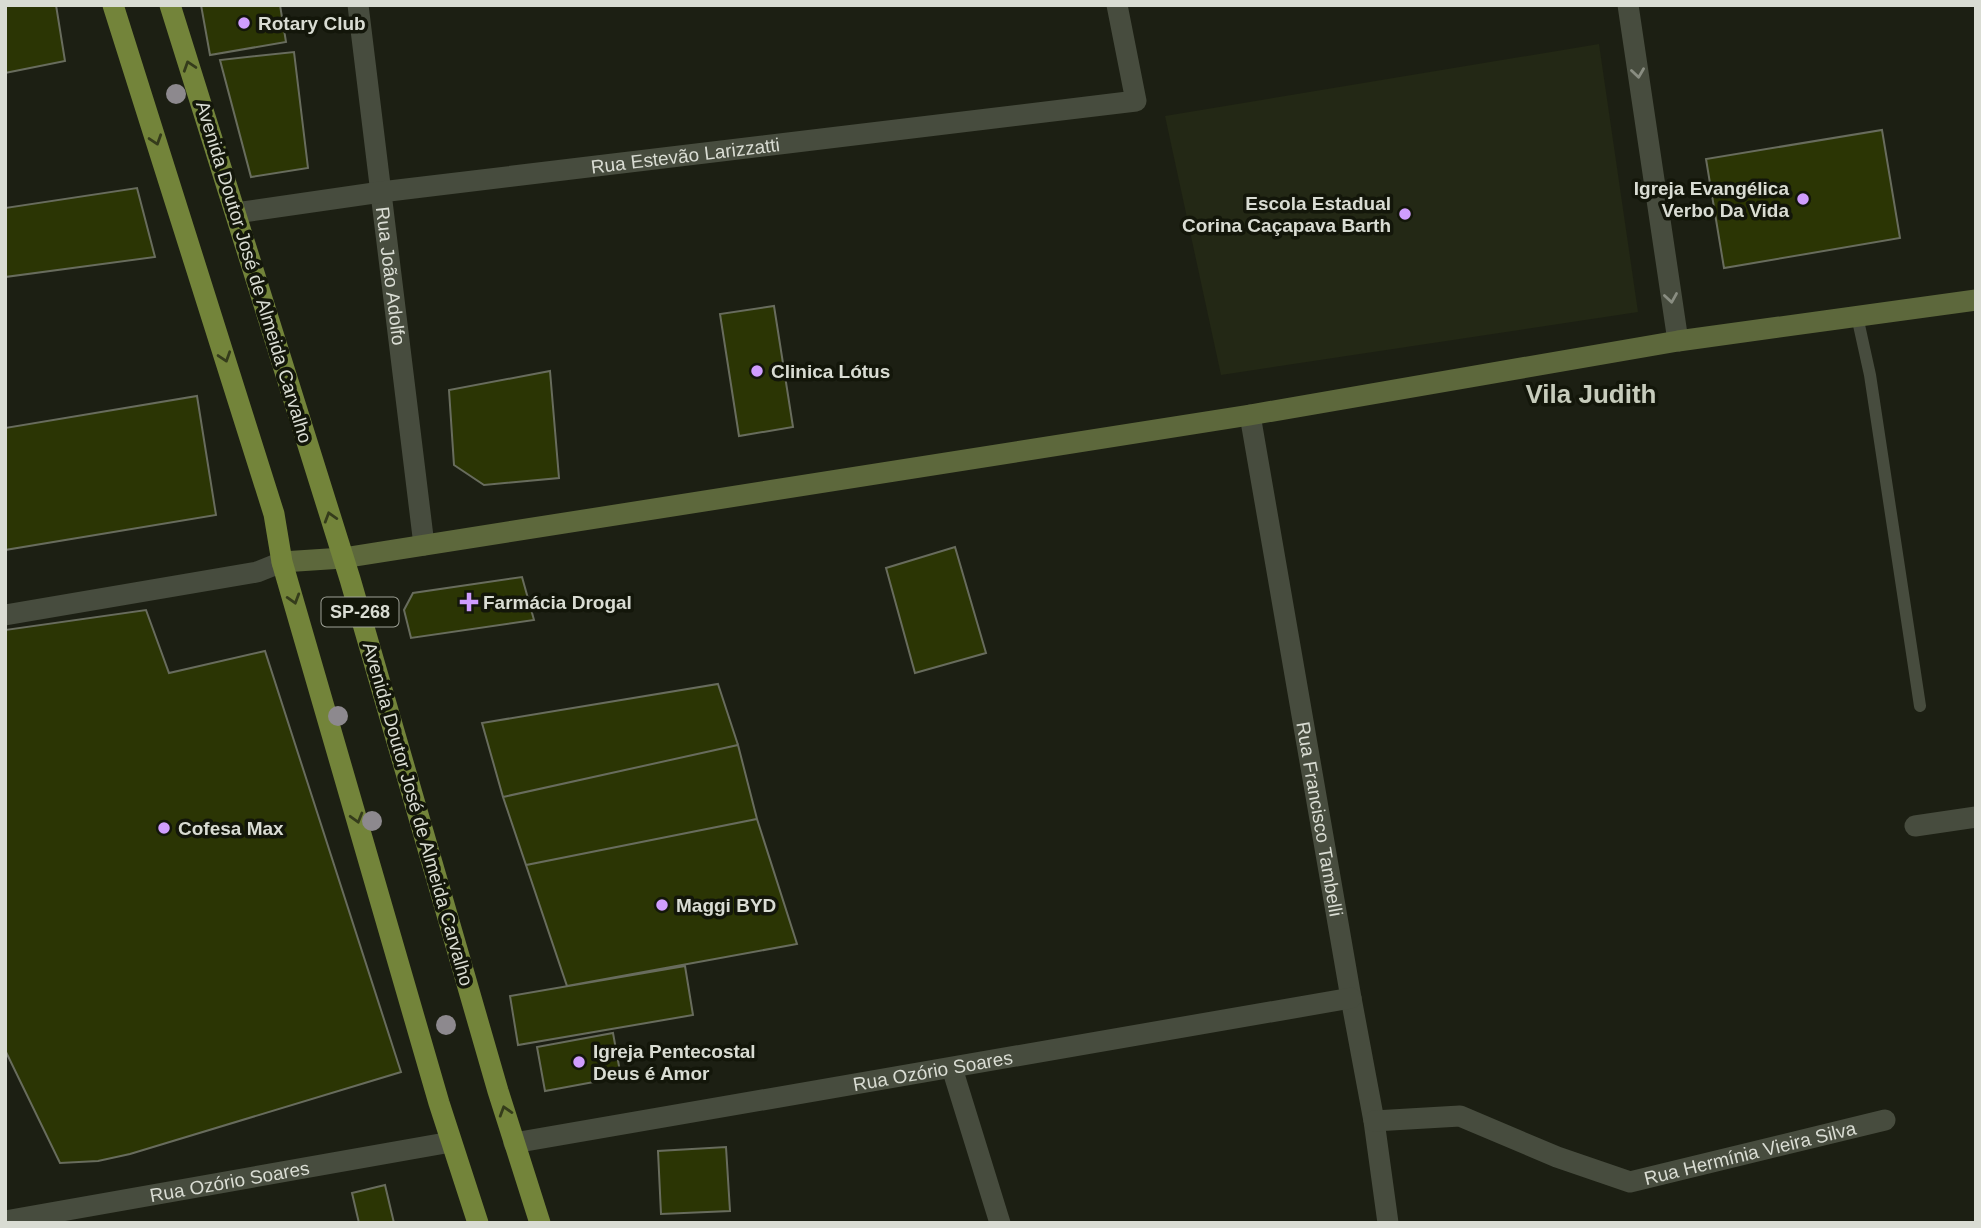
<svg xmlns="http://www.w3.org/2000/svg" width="1981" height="1228" viewBox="0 0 1981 1228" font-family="Helvetica,sans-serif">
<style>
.built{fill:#232815}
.building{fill:#2b3504;stroke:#686c5d;stroke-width:2}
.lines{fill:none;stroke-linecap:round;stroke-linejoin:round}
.lane{stroke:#474c3e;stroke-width:12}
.street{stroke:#474c3e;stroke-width:21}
.secondary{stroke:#5d683c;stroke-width:21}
.primary{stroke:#73843a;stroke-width:21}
.tree{fill:#8d898e}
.oneway{stroke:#353c1b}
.oneway2{stroke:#898d81}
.poi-dot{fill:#d09dfe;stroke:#13160a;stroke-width:2.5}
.labels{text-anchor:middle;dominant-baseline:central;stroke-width:7;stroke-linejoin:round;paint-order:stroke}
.shield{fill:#13160a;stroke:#9ea197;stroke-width:2}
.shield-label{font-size:18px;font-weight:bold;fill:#d9dcd3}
.poi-label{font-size:19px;font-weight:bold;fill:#d9dcd3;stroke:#13160a;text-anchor:start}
.street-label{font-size:19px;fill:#d9dcd3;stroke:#13160a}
.district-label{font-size:26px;font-weight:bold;fill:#c7ccbc;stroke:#13160a}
</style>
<rect width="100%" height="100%" fill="#1c1f13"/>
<path class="built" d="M1599 44 1638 312 1221 375 1165 116Z"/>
<path class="building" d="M5 5H56L65 61 5 73Z
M201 5H280L286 42 210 55Z
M294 52 308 168 251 177 220 60Z
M1882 130 1900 238 1724 268 1706 159Z
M137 188 155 257 5 277V208Z
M774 306 793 427 739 436 720 314Z
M550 371 559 478 484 485 454 465 449 390Z
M197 396 216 515 5 550V428Z
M955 547 986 653 915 673 886 568Z
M522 577 534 620 411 638 404 610 413 593Z
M146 610 169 673 265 651 401 1072 130 1154 98 1161 60 1163 5 1050V630Z
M718 684 738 745 503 797 482 723Z
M738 745 757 819 526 865 503 797Z
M757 819 797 944 567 986 526 865Z
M685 966 693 1015 518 1045 510 996Z
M613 1033 621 1077 545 1091 537 1047Z
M726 1147 730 1211 661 1214 658 1151Z
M385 1185 394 1223H359L352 1193Z"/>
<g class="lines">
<path class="lane" d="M1857 316 1870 375 1920 706"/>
<g class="street">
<path id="s1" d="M358 5 424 545"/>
<path d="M1628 5 1678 341"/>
<path id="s2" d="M236 213 381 192 1136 101 1117 5"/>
<path id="s3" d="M1250 415 1351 998 1374 1121 1388 1223"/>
<path d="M5 615 257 572 282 562"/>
<path d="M1915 826 1976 817"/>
<path d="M952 1068 1000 1223"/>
<path id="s4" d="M1374 1121 1460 1116 1557 1157 1630 1182 1885 1120"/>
<path id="s5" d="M514 1143 1351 998"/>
<path id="s6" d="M5 1221 451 1142"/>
</g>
<path class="secondary" d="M282 562 343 558 1250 415 1678 341 1976 300"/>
<path class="primary" d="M113 5 274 514 282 562 439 1103 478 1223
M170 5 350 579 498 1091 540 1223"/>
</g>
<g class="tree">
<circle cx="176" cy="94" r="10"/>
<circle cx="338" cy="716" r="10"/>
<circle cx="372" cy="821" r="10"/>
<circle cx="446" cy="1025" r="10"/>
</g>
<defs><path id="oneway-chevron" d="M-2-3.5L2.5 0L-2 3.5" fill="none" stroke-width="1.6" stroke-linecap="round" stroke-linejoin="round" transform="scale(1.75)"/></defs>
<g class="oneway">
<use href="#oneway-chevron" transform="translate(189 66) rotate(-108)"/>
<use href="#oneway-chevron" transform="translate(156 140) rotate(72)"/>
<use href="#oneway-chevron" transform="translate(225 357) rotate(72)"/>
<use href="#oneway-chevron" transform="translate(330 517) rotate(-107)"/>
<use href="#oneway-chevron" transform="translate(294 599) rotate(73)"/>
<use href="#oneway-chevron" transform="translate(357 818) rotate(74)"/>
<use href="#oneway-chevron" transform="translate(505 1111) rotate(-107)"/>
</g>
<g class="oneway2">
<use href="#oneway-chevron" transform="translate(1638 73) rotate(82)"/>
<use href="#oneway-chevron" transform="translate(1671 298) rotate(81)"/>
</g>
<g class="poi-dot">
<circle cx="244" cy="23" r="7"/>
<circle cx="1803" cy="199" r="7"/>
<circle cx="1405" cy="214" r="7"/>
<circle cx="757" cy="371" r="7"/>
<path d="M465.5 591.5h7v7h7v7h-7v7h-7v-7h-7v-7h7z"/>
<circle cx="164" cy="828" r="7"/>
<circle cx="662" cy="905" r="7"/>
<circle cx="579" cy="1062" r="7"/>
</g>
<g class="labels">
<rect class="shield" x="321.5" y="597.5" width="77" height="29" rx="5"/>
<g class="shield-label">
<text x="360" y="612">SP-268</text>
</g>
<g class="poi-label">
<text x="258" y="23">Rotary Club</text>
<text x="1789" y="188" text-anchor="end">Igreja Evangélica<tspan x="1789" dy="22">Verbo Da Vida</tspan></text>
<text x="1391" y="203" text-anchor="end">Escola Estadual<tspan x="1391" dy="22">Corina Caçapava Barth</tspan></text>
<text x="771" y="371">Clinica Lótus</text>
<text x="483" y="602">Farmácia Drogal</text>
<text x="178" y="828">Cofesa Max</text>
<text x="676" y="905">Maggi BYD</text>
<text x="593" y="1051">Igreja Pentecostal<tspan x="593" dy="22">Deus é Amor</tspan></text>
</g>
<g class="street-label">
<text stroke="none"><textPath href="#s2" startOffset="453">Rua Estevão Larizzatti</textPath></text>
<text transform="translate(254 272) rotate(73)">Avenida Doutor José de Almeida Carvalho</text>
<text stroke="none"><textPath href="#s1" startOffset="273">Rua João Adolfo</textPath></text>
<text transform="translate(418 814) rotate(74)">Avenida Doutor José de Almeida Carvalho</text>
<text stroke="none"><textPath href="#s3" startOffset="410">Rua Francisco Tambelli</textPath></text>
<text stroke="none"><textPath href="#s5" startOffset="425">Rua Ozório Soares</textPath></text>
<text stroke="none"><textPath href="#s4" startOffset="392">Rua Hermínia Vieira Silva</textPath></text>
<text stroke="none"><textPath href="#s6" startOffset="228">Rua Ozório Soares</textPath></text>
</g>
<g class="district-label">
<text x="1591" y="394">Vila Judith</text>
</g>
</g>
<rect width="1981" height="1228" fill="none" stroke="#d9dcd3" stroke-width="14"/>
</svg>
